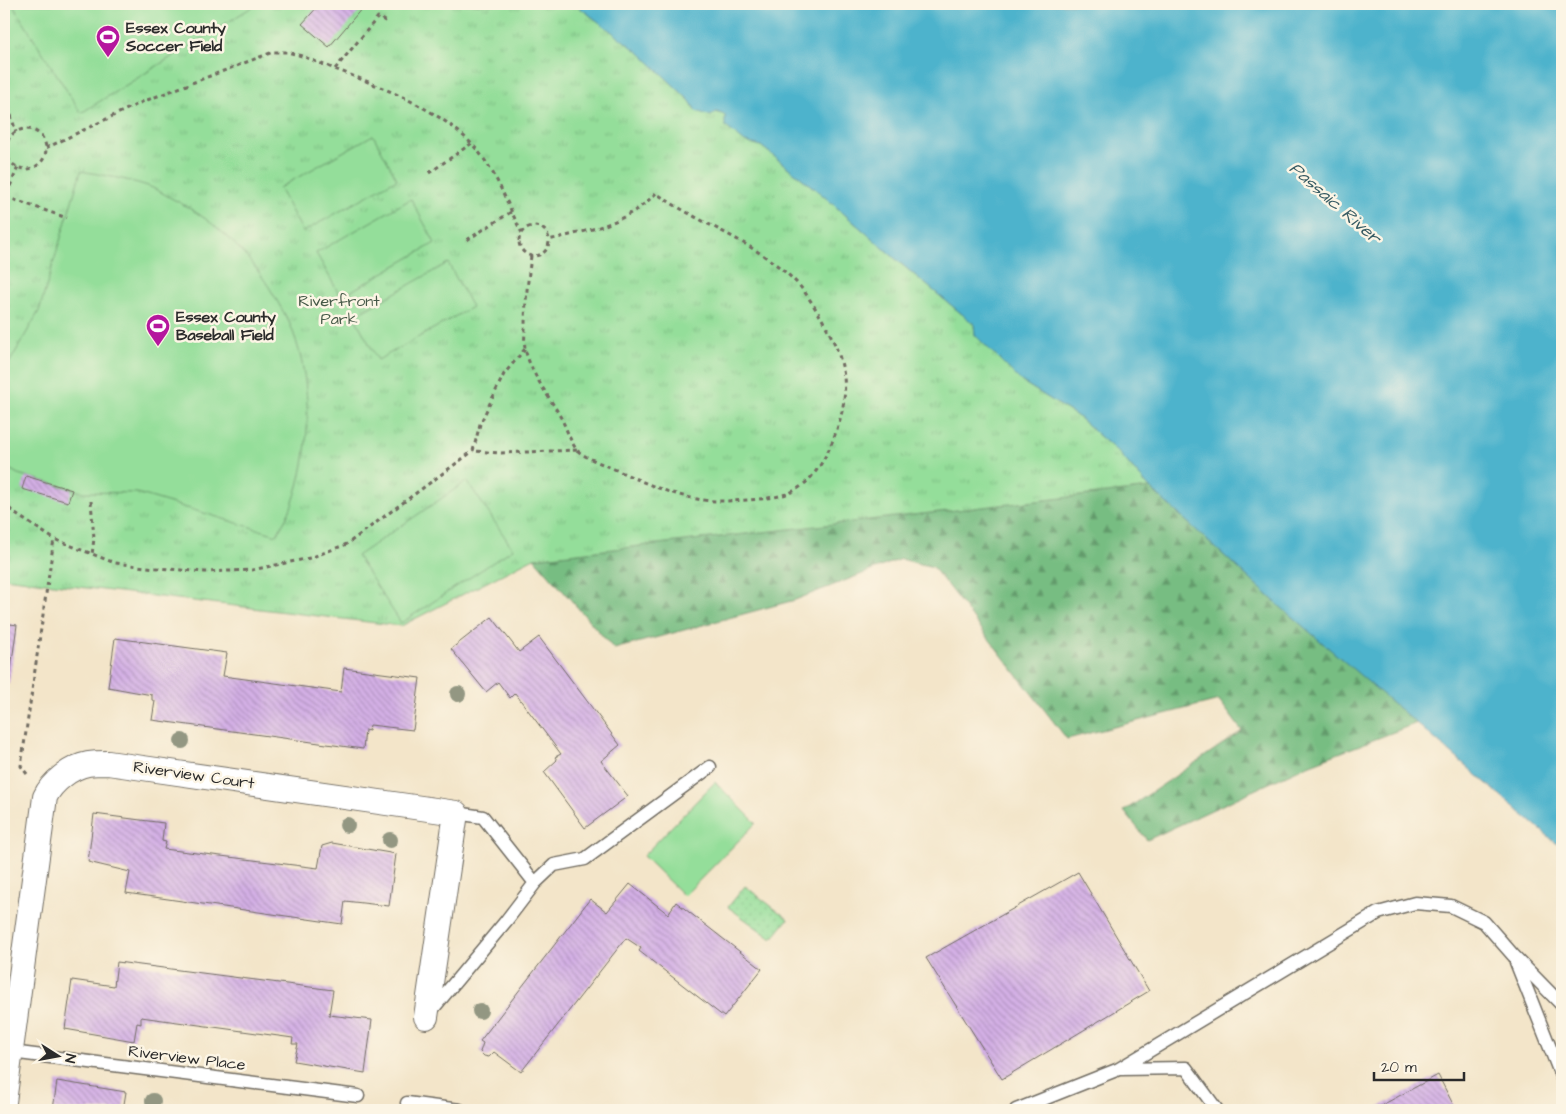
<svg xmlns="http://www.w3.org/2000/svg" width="1566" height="1114" viewBox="0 0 1566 1114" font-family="'Architects Daughter',sans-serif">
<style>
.grass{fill:url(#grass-dots);stroke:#608462}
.forest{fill:url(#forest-firs);stroke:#517456}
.park{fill:url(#park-tufts);stroke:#608462}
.garden{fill:#94de9a;stroke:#608462}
.water{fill:#4db3cc;stroke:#3c6f7c}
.building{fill:url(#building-back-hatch)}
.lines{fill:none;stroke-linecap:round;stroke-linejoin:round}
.service-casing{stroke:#716c62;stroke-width:15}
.minor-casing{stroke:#716c62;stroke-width:26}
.path{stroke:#716c62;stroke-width:3;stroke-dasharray:4 4;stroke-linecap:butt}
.service{stroke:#fff;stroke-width:12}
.minor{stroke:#fff;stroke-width:24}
.tree{fill:#939782}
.labels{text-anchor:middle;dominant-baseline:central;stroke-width:5;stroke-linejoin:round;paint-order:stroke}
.poi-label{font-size:16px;font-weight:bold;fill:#2b2b2b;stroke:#fcf5e5;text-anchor:start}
.park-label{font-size:16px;fill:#455847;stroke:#fcf5e5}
.street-label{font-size:16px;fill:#2b2b2b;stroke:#fcf5e5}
.water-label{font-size:18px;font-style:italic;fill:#375b63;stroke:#fcf5e5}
</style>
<defs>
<pattern id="grass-dots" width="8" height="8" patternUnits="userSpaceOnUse" patternTransform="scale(1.25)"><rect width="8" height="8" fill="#94de9a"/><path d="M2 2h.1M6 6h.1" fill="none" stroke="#80bf85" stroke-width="1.8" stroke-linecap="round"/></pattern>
<pattern id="forest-firs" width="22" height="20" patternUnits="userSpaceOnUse" patternTransform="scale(1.25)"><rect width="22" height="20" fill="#77bd82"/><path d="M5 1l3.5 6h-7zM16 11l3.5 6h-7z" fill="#629a6b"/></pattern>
<pattern id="park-tufts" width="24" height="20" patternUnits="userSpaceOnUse" patternTransform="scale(1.25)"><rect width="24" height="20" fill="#94de9a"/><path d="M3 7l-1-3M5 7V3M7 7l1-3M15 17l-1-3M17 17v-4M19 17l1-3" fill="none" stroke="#80bf85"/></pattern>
<pattern id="building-back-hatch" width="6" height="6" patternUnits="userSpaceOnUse" patternTransform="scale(1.25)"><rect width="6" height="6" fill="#d4b0e6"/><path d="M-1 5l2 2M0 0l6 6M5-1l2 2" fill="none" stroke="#ac8fbb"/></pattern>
</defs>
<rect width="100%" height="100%" fill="#fcf5e5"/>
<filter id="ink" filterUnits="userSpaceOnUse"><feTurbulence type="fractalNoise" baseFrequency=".02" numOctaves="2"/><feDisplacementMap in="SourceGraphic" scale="10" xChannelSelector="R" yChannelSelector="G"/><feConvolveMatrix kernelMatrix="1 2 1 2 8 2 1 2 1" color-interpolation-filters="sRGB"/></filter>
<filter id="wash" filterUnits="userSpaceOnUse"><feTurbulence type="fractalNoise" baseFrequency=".0096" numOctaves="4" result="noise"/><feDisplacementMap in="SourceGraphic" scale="20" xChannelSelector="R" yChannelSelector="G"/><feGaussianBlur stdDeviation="1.12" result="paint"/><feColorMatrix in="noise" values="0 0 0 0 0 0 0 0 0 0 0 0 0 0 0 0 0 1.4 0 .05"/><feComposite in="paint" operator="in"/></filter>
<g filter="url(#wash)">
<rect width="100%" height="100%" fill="#f3e5c9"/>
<path class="grass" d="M745 886 788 919 772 939 728 907Z"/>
<path class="forest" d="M1150 488 1283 609 1417 723 1308 765 1147 840 1124 811 1242 731 1219 700 1067 739 933 567 901 559 795 600 614 649 534 558Z"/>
<path class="park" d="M4 4H575L642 54 690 101 696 111 716 112 725 115 745 142 761 146 819 192 905 267 974 324 975 335 1021 381 1077 416 1119 453 1150 488 534 558 401 626 4 578Z"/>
<path class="garden" d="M12 4H257L81 113Z
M373 135 397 179 303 232 279 188Z
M81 171C103 175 126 179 148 186 156 189 164 194 171 198 219 222 255 259 280 306 284 313 289 321 292 329 313 384 312 450 292 505 289 515 282 525 277 535L137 493 82 492 18 474 4 466V378L7 367 39 311Z
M411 199 435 243 341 297 316 253Z
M448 263 472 307 378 360 354 316Z
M467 481 513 549 401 623 357 556Z
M715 782 756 823 684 896 643 856Z"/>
<path class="water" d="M575 4H1562V848L1283 609 1150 488 1119 453 1077 416 1021 381 975 335 974 324 905 267 819 192 761 146 745 142 725 126V115L716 112 711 116 696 111 690 101 641 54Z"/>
<g id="blocks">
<path class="building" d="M320 4H359L363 7 329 47 302 24Z
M26 476 72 490 68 502 22 489Z
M492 617 519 652 539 637 620 745 601 761 628 796 585 828 544 772 557 760 555 757 561 754 515 693 510 698 498 682 486 692 451 649Z
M4 623 17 625 9 683 4 682Z
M115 638 227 653 223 676 341 692 344 668 420 678 413 730 370 725 369 731 365 730 363 749 152 720 155 701 152 700V695L108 687Z
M94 814 164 823 162 841 166 842 164 849 318 868 322 846 332 843 396 854 389 906 345 901 342 924 126 893 130 872 88 862Z
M1078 872 1149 991 1002 1079 926 958Z
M630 884 668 914 676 902 762 969 724 1017 639 951 641 948 626 938 521 1072 494 1052 489 1057 484 1056 480 1052 483 1043 480 1041 590 899 607 912Z
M117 962 333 990 329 1015 372 1020 365 1073 294 1061 298 1044H292L293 1038 141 1017V1024L137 1023 134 1041 65 1029 72 980 114 986Z
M1438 1075 1456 1110H1373Z
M57 1081 126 1092 123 1110H53Z"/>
</g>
</g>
<g filter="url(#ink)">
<use href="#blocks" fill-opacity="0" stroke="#716c62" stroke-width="1"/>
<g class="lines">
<defs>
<path id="service" d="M535 883 554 865 585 859 710 767
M1516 962 1562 1078
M431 1011 506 921 535 883 483 817 456 813
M11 1052 358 1096
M1119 1069 1378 913 1415 903 1451 906 1484 922 1513 955 1562 1005
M407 1103 460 1110
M1016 1110 1119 1069 1186 1068 1217 1110"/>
<path id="minor" d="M4 1102 45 797C52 782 71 767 88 764 94 763 101 763 108 763L456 813 426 1017"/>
</defs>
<use href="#service" class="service-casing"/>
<use href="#minor" class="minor-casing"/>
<path class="path" d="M335 69 378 17 389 23
M4 92 16 132
M6 149a20 20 0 1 1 40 0a20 20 0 1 1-40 0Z
M46 148 142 102 273 52H287L302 56C360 80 443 104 481 155 499 178 508 207 522 233
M429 173 472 143
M6 197 67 218
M4 201 18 167
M519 241a15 15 0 1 1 30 0a15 15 0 1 1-30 0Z
M467 240 511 212
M531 256C528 280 525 303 525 327 525 334 524 342 525 348 530 373 548 394 560 416 566 426 569 440 577 450 583 457 605 465 614 469 641 481 668 494 697 499 713 502 731 501 748 500 761 499 776 498 789 493 809 485 821 466 830 447 852 396 849 366 822 319 815 308 807 294 798 284 756 241 704 227 656 193 628 223 588 231 548 240
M525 349 504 374 480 424 473 451 501 453 577 450
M91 501 94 538 92 555
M4 503 14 513 54 539 115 563 146 567 205 572 252 570 310 558 347 544 473 451
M27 774 21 766 54 539"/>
<use href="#service" class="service"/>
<use href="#minor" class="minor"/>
</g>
<g class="tree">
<circle cx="458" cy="694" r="8"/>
<circle cx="182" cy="741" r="8"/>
<circle cx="347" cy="825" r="8"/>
<circle cx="390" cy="840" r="8"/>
<circle cx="480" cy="1011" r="8"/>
<circle cx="153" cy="1101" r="8"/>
</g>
</g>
<defs>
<symbol id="stadium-pin" viewBox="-11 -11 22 30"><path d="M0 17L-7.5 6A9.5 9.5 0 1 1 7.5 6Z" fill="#b5179e" stroke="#fcf5e5"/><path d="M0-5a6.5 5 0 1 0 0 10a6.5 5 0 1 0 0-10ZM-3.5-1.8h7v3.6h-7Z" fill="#fff"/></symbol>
</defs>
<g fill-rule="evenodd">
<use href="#stadium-pin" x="94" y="23" width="28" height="38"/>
<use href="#stadium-pin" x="144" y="312" width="28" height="38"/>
</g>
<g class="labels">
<g class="poi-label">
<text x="126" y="28">Essex County<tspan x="126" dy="18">Soccer Field</tspan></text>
<text x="176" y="317">Essex County<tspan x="176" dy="18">Baseball Field</tspan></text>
</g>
<g class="park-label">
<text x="339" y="301">Riverfront<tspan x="339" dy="18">Park</tspan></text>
</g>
<g class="street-label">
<text transform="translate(194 775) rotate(8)">Riverview Court</text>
<text transform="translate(187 1058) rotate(7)">Riverview Place</text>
</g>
<g class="water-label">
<text transform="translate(1335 203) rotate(41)">Passaic River</text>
</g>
</g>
<rect width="1566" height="1114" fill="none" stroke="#fcf5e5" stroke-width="20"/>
<g transform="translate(58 1056) rotate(101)" stroke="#fcf5e5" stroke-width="4" paint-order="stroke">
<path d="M0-4L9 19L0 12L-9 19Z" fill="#2b2b2b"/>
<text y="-8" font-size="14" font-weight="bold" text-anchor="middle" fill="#2b2b2b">N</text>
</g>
<path d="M1374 1072v8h90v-8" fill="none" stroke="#2b2b2b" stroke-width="2.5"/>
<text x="1381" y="1072" font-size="15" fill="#2b2b2b" stroke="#fcf5e5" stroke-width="4" paint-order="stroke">20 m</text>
</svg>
